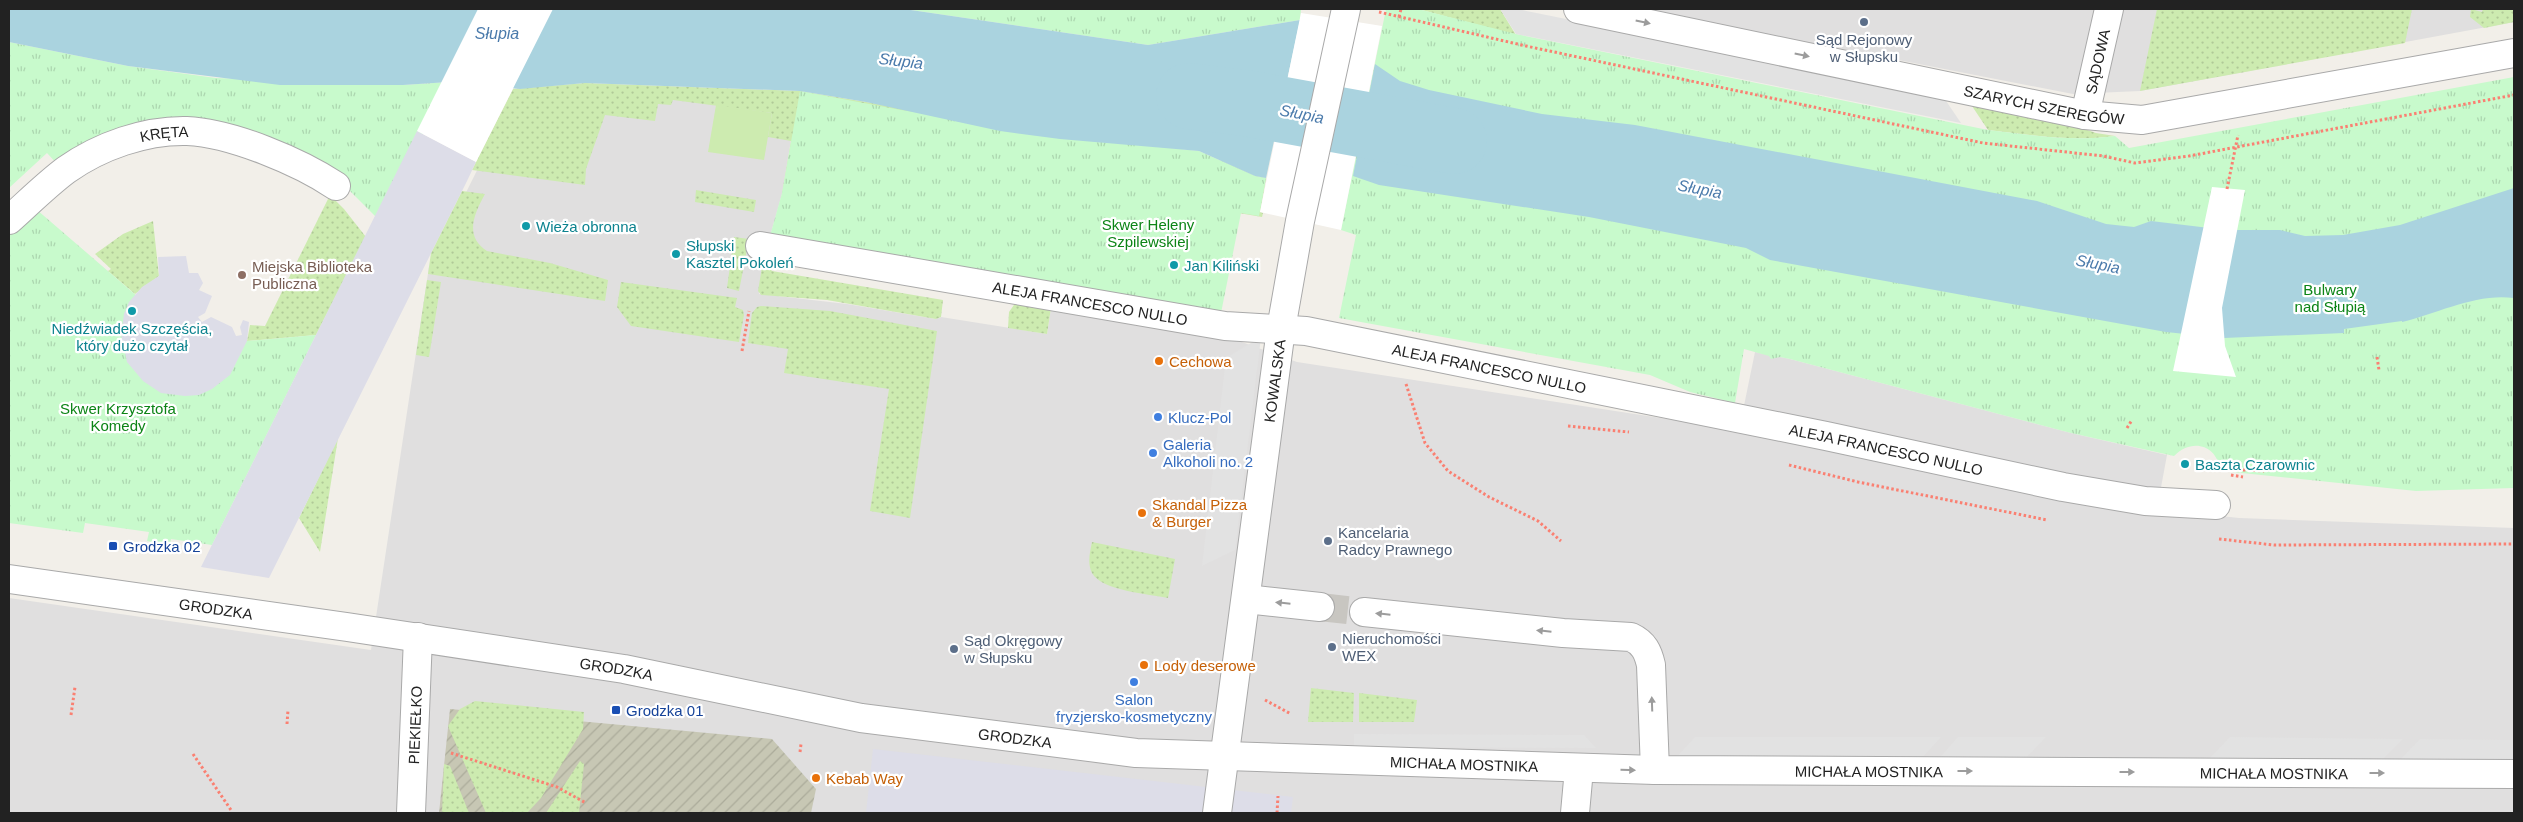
<svg xmlns="http://www.w3.org/2000/svg" width="2523" height="822" viewBox="0 0 2523 822" font-family="Helvetica,sans-serif">
<style>
.residential{fill:#e0dfdf}
.construction{fill:url(#construction-furrows)}
.grass{fill:url(#grass-dots)}
.park{fill:url(#park-tufts)}
.garden{fill:#cdebb0}
.parking{fill:#e2e2e2}
.plaza{fill:#dddde8}
.water{fill:#aad3df}
.pier{fill:#fff}
.lines{fill:none;stroke-linecap:round;stroke-linejoin:round}
.river{stroke:#aad3df;stroke-width:66}
.minor-tunnel{stroke:#c8c6c1;stroke-width:28;stroke-dasharray:28 14;stroke-linecap:butt}
.minor-casing{stroke:#a9a9a9;stroke-width:30}
.path{stroke:#fa8072;stroke-width:3;stroke-dasharray:2.5 2.5;stroke-linecap:butt}
.minor{stroke:#fff;stroke-width:28}
.oneway{fill:#9c9c9c}
.service-dot{fill:#5c6f8a;stroke:#fff;stroke-width:2}
.culture-dot{fill:#0f9aa8;stroke:#fff;stroke-width:2}
.education-dot{fill:#8d6e63;stroke:#fff;stroke-width:2}
.food-dot{fill:#e8710a;stroke:#fff;stroke-width:2}
.shop-dot{fill:#3f7fe0;stroke:#fff;stroke-width:2}
.transit-dot{fill:#1a4fb4;stroke:#fff;stroke-width:2}
.labels{text-anchor:middle;dominant-baseline:central;stroke-width:4.5;stroke-linejoin:round;paint-order:stroke}
.service-label{font-size:15px;fill:#4e5e75;stroke:#fff;text-anchor:start}
.street-label{font-size:15px;fill:#222;stroke:#fff}
.park-label{font-size:15px;fill:#0c8416;stroke:#fff}
.culture-label{font-size:15px;fill:#0d838f;stroke:#fff;text-anchor:start}
.education-label{font-size:15px;fill:#785e54;stroke:#fff;text-anchor:start}
.food-label{font-size:15px;fill:#c56008;stroke:#fff;text-anchor:start}
.shop-label{font-size:15px;fill:#366cbe;stroke:#fff;text-anchor:start}
.transit-label{font-size:15px;fill:#164399;stroke:#fff;text-anchor:start}
.water-label{font-size:16px;font-style:italic;fill:#4a7aab;stroke:#fff}
</style>
<defs>
<pattern id="construction-furrows" width="10" height="10" patternUnits="userSpaceOnUse" patternTransform="scale(1.25)"><rect width="10" height="10" fill="#c7c7b4"/><path d="M-1 1l2-2M0 10L10 0M9 11l2-2" fill="none" stroke="#abab9a"/></pattern>
<pattern id="grass-dots" width="8" height="8" patternUnits="userSpaceOnUse" patternTransform="scale(1.25)"><rect width="8" height="8" fill="#cdebb0"/><path d="M2 2h.1M6 6h.1" fill="none" stroke="#b0c997" stroke-width="1.8" stroke-linecap="round"/></pattern>
<pattern id="park-tufts" width="24" height="20" patternUnits="userSpaceOnUse" patternTransform="scale(1.25)"><rect width="24" height="20" fill="#c8facc"/><path d="M3 7l-1-3M5 7V3M7 7l1-3M15 17l-1-3M17 17v-4M19 17l1-3" fill="none" stroke="#acd6af"/></pattern>
</defs>
<rect width="100%" height="100%" fill="#f2efe9"/>
<path class="residential" d="M1636 9H2514V22L2140 91 2073 94Z
M572 95 775 97 791 140 782 194 763 261 759 294 847 304 936 319 941 317 1047 334 1051 308 1217 333 1297 362 1739 430 1755 352 1790 359 2071 433 2167 455 2157 509 2239 518 2514 528V813H9V598L371 650 429 267 509 106Z"/>
<path class="construction" d="M450 709 772 739 816 789 811 813H439Z"/>
<path class="grass" d="M1418 9H1500L1516 35Z
M2157 9H2412L2405 43 2140 91Z
M2471 9 2482 12 2483 9H2514V22L2484 28 2470 17Z
M585 83 800 91 1222 161 1255 176 1266 178 1260 212 1263 213 1262 217 905 156 782 194 791 141 768 137 772 113 673 100 671 105 658 104 655 121 605 115 586 169 585 185 472 170 513 89Z
M1968 100 2070 124 2096 133 2115 136C2072 142 2031 135 1988 130Z
M696 190 756 200 754 212 695 202Z
M462 191 485 194C474 214 464 236 487 251L550 263 608 280 605 301 428 274 431 253Z
M330 195 344 209 366 237 316 335 247 341 250 325 265 326Z
M153 221 159 276 135 294 108 271 111 269 95 254 123 234Z
M734 237 749 239 739 291 727 288Z
M763 261 772 271 943 300 941 317 936 319 827 300 761 295 758 291Z
M427 280 441 282 429 357 416 355Z
M621 282 737 298 735 307 743 310 744 315 739 342 631 326 617 307Z
M1016 302 1051 308 1047 334 1008 328 1009 312Z
M761 306 830 311 937 331 910 518 870 511 889 389 784 373 788 349 748 343 752 313 757 307Z
M338 438 320 552 299 518Z
M1092 542 1175 559 1168 598C1149 594 1102 591 1092 573 1087 563 1090 552 1092 542Z
M1311 688 1354 693 1353 722H1308Z
M1359 693 1417 700 1414 722H1359Z
M475 701 584 712 583 729 541 798 527 813H486L448 726 460 709Z
M580 761 584 764 579 813H546Z
M444 764 450 766 469 813H442Z"/>
<path class="park" d="M904 9H1276L1301 10 1300 20 1148 45Z
M1386 9H1418L1516 34 1988 130C2031 135 2072 142 2115 136L2129 148 2514 77V488L2416 491 2232 472 2220 470C2217 444 2191 438 2174 456L2071 433 1790 359 1780 357 1771 359 1769 356 1744 349 1735 403 1690 392 1650 375 1339 318 1356 235 1341 230Z
M9 42 128 66 216 78 403 85 449 82 380 221 328 169 228 131 59 166 47 153 9 188Z
M800 91 901 110 1134 144 1199 151 1255 176 1266 178 1259 216 1241 213 1217 333 771 256 763 261 782 193Z
M22 197 159 315 210 336 247 341 316 335 212 545 171 539 170 545 147 541 149 532 85 523 83 533 9 523V209Z"/>
<path class="garden" d="M716 105 772 113 764 160 708 152Z"/>
<path class="parking" d="M1500 9H1517L1942 95 1961 123 1516 34Z
M1261 337 1235 550 1202 566 1226 358Z
M1354 734 1584 735 1596 748 1354 747Z
M1695 737H1941L1919 761 1674 760Z
M1958 737H2046L2023 761H1937Z
M2230 737 2403 739 2379 763H2205Z
M2420 739 2514 740V764L2397 763Z"/>
<path class="plaza" d="M417 131 476 162 467 181 269 578 201 567Z
M186 256 189 273H198L203 283 199 290 212 296 205 313 198 317 202 322 211 317 232 327 236 336 242 335 240 327 243 320 249 322 247 341 230 375 212 389 199 395 185 396 161 393 143 381 127 362 121 335 124 314 129 302 142 287 159 276 158 257Z
M873 749 1293 797 1291 813H866Z"/>
<path class="water" d="M9 9H904L1148 45 1300 20 1266 178 1255 176 1199 151 1060 139 1000 131 866 102 800 91 585 83 520 89 449 82 403 85H280L128 66 9 42Z
M1375 64 1400 81 1429 90 1542 114 1635 125 2037 201 2106 224 2134 227 2151 221 2226 230H2280L2305 236 2343 235 2400 225 2514 188V298C2476 293 2439 313 2402 322V321L2344 329V333L2224 338 2166 332 1770 260 1746 248 1589 217 1379 185 1353 176Z"/>
<path class="pier" d="M478 9H553L476 162 417 131Z
M1301 13 1382 26 1341 230 1260 212Z
M2212 187 2245 190 2222 308 2225 346 2236 377 2173 371Z"/>
<g class="lines">
<path class="river" d="M1189 96 1245 103 1454 141"/>
<path class="minor-tunnel" d="M1320 607 1364 612"/>
<defs>
<g id="minor">
<path id="s1" d="M1578 9 2085 115 2142 120 2514 53"/>
<path id="s2" d="M2085 115 2109 9"/>
<path id="s3" d="M9 220C27 204 46 185 66 170 100 146 145 130 187 131 232 133 300 162 336 186"/>
<path id="s4" d="M760 246 1225 326 1306 331 1826 436 2063 487 2145 501 2216 505"/>
<path id="s5" d="M9 579 347 627 624 669 861 718 1136 753 1655 770 2514 774"/>
<path d="M1246 599 1320 607"/>
<path d="M1364 612 1563 633 1631 637C1644 643 1648 652 1651 665L1655 770"/>
<path id="s6" d="M411 813 418 637"/>
<path id="s7" d="M1217 813 1281 329 1300 221 1346 9"/>
<path d="M1575 813 1579 769"/>
</g>
</defs>
<use href="#minor" class="minor-casing"/>
<path class="path" d="M1379 12 1526 46 1983 143 2103 156 2135 163 2189 156 2514 95
M1399 17 1401 9
M2227 189 2238 135
M742 351 749 311
M2377 357 2379 370
M1406 384 1425 443 1448 471 1489 497 1538 521 1561 541
M1568 426 1629 432
M2127 428 2132 420
M1789 465 1858 482 2047 520
M2243 470 2264 471
M2231 475 2243 477
M2219 539 2274 545 2514 544
M1265 700 1291 714
M71 715 75 687
M287 724 288 710
M800 752 801 744
M451 753 557 787 586 803
M193 754 231 810
M1277 813 1278 796"/>
<use href="#minor" class="minor"/>
</g>
<defs><path id="oneway-solid" d="M-6-.8H1V-3.2L6.5 0L1 3.2V.8H-6Z" transform="scale(1.25)"/></defs>
<g class="oneway">
<use href="#oneway-solid" transform="translate(1643 22) rotate(12)"/>
<use href="#oneway-solid" transform="translate(1802 55) rotate(12)"/>
<use href="#oneway-solid" transform="translate(1283 603) rotate(-174)"/>
<use href="#oneway-solid" transform="translate(1383 614) rotate(-174)"/>
<use href="#oneway-solid" transform="translate(1544 631) rotate(-174)"/>
<use href="#oneway-solid" transform="translate(1652 704) rotate(-92)"/>
<use href="#oneway-solid" transform="translate(1628 770) rotate(1)"/>
<use href="#oneway-solid" transform="translate(1965 771)"/>
<use href="#oneway-solid" transform="translate(2127 772)"/>
<use href="#oneway-solid" transform="translate(2377 773)"/>
</g>
<g class="service-dot">
<circle cx="1864" cy="22" r="5"/>
<circle cx="1328" cy="541" r="5"/>
<circle cx="1332" cy="647" r="5"/>
<circle cx="954" cy="649" r="5"/>
</g>
<g class="culture-dot">
<circle cx="526" cy="226" r="5"/>
<circle cx="676" cy="254" r="5"/>
<circle cx="1174" cy="265" r="5"/>
<circle cx="132" cy="311" r="5"/>
<circle cx="2185" cy="464" r="5"/>
</g>
<circle class="education-dot" cx="242" cy="275" r="5"/>
<g class="food-dot">
<circle cx="1159" cy="361" r="5"/>
<circle cx="1142" cy="513" r="5"/>
<circle cx="1144" cy="665" r="5"/>
<circle cx="816" cy="778" r="5"/>
</g>
<g class="shop-dot">
<circle cx="1158" cy="417" r="5"/>
<circle cx="1153" cy="453" r="5"/>
<circle cx="1134" cy="682" r="5"/>
</g>
<g class="transit-dot">
<rect x="108" y="541" width="10" height="10" rx="2.5"/>
<rect x="611" y="705" width="10" height="10" rx="2.5"/>
</g>
<g class="labels">
<g class="service-label">
<text x="1864" y="39" text-anchor="middle">Sąd Rejonowy<tspan x="1864" dy="17">w Słupsku</tspan></text>
<text x="1338" y="532">Kancelaria<tspan x="1338" dy="17">Radcy Prawnego</tspan></text>
<text x="1342" y="638">Nieruchomości<tspan x="1342" dy="17">WEX</tspan></text>
<text x="964" y="640">Sąd Okręgowy<tspan x="964" dy="17">w Słupsku</tspan></text>
</g>
<g class="street-label">
<text stroke="none"><textPath href="#s2" startOffset="55">SĄDOWA</textPath></text>
<text stroke="none"><textPath href="#s1" startOffset="476">SZARYCH SZEREGÓW</textPath></text>
<text stroke="none"><textPath href="#s3" startOffset="182">KRĘTA</textPath></text>
<text stroke="none"><textPath href="#s4" startOffset="335">ALEJA FRANCESCO NULLO</textPath></text>
<text stroke="none"><textPath href="#s4" startOffset="740">ALEJA FRANCESCO NULLO</textPath></text>
<text stroke="none"><textPath href="#s7" startOffset="436">KOWALSKA</textPath></text>
<text stroke="none"><textPath href="#s4" startOffset="1145">ALEJA FRANCESCO NULLO</textPath></text>
<text stroke="none"><textPath href="#s5" startOffset="209">GRODZKA</textPath></text>
<text stroke="none"><textPath href="#s5" startOffset="614">GRODZKA</textPath></text>
<text stroke="none"><textPath href="#s6" startOffset="88">PIEKIEŁKO</textPath></text>
<text stroke="none"><textPath href="#s5" startOffset="1019">GRODZKA</textPath></text>
<text stroke="none"><textPath href="#s5" startOffset="1469">MICHAŁA MOSTNIKA</textPath></text>
<text stroke="none"><textPath href="#s5" startOffset="1874">MICHAŁA MOSTNIKA</textPath></text>
<text stroke="none"><textPath href="#s5" startOffset="2279">MICHAŁA MOSTNIKA</textPath></text>
</g>
<g class="park-label">
<text x="1148" y="224">Skwer Heleny<tspan x="1148" dy="17">Szpilewskiej</tspan></text>
<text x="2330" y="289">Bulwary<tspan x="2330" dy="17">nad Słupią</tspan></text>
<text x="118" y="408">Skwer Krzysztofa<tspan x="118" dy="17">Komedy</tspan></text>
</g>
<g class="culture-label">
<text x="536" y="226">Wieża obronna</text>
<text x="686" y="245">Słupski<tspan x="686" dy="17">Kasztel Pokoleń</tspan></text>
<text x="1184" y="265">Jan Kiliński</text>
<text x="132" y="328" text-anchor="middle">Niedźwiadek Szczęścia,<tspan x="132" dy="17">który dużo czytał</tspan></text>
<text x="2195" y="464">Baszta Czarownic</text>
</g>
<g class="education-label">
<text x="252" y="266">Miejska Biblioteka<tspan x="252" dy="17">Publiczna</tspan></text>
</g>
<g class="food-label">
<text x="1169" y="361">Cechowa</text>
<text x="1152" y="504">Skandal Pizza<tspan x="1152" dy="17">&amp; Burger</tspan></text>
<text x="1154" y="665">Lody deserowe</text>
<text x="826" y="778">Kebab Way</text>
</g>
<g class="shop-label">
<text x="1168" y="417">Klucz-Pol</text>
<text x="1163" y="444">Galeria<tspan x="1163" dy="17">Alkoholi no. 2</tspan></text>
<text x="1134" y="699" text-anchor="middle">Salon<tspan x="1134" dy="17">fryzjersko-kosmetyczny</tspan></text>
</g>
<g class="transit-label">
<text x="123" y="546">Grodzka 02</text>
<text x="626" y="710">Grodzka 01</text>
</g>
<g class="water-label">
<text x="497" y="33">Słupia</text>
<text transform="translate(901 61) rotate(7)">Słupia</text>
<text transform="translate(1302 114) rotate(11)">Słupia</text>
<text transform="translate(1700 189) rotate(11)">Słupia</text>
<text transform="translate(2098 264) rotate(11)">Słupia</text>
</g>
</g>
<rect width="2523" height="822" fill="none" stroke="#222222" stroke-width="20"/>
</svg>
